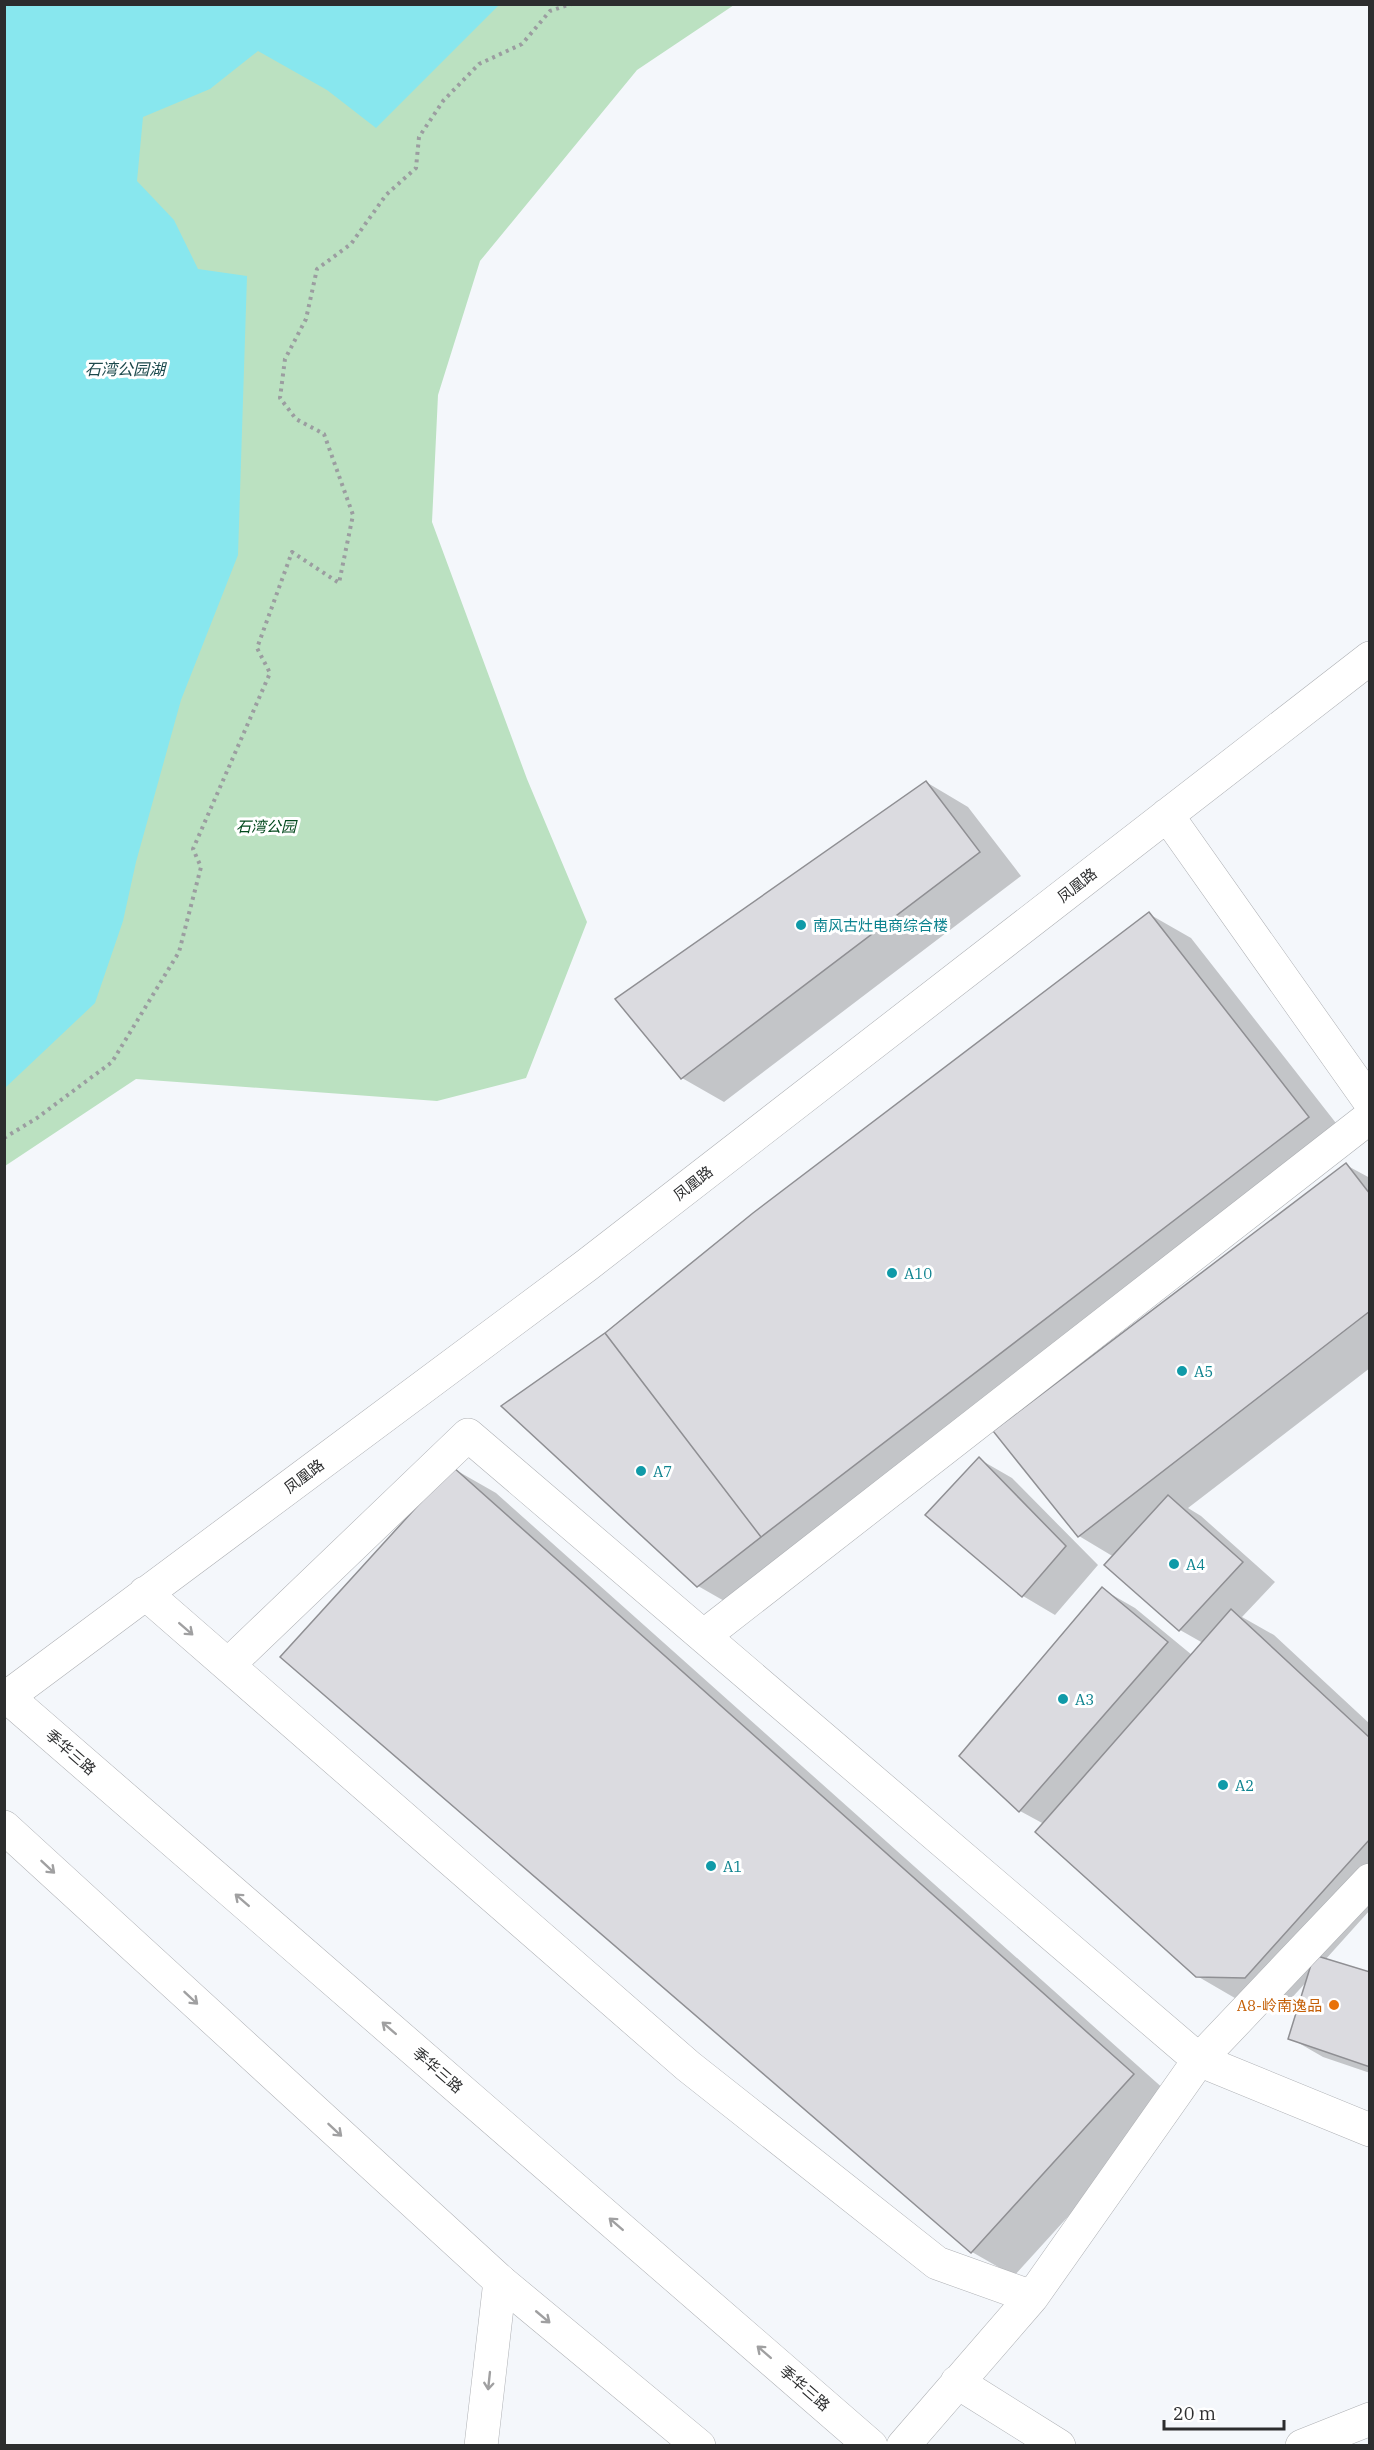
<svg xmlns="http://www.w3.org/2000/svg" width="1374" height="2450" viewBox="0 0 1374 2450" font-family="'IBM Plex Serif','Noto Sans SC',serif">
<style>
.green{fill:#bbe1c1}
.water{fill:#88e7ee}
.shadow{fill:#0003}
.building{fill:#dbdbe0;stroke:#8f8f93;stroke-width:1.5}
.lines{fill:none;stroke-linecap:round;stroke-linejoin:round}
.minor-casing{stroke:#aeb0b4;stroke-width:34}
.major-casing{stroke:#aeb0b4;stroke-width:34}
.path{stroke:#9b9da0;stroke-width:4;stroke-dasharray:3 4.5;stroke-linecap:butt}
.minor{stroke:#fff;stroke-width:33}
.major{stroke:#fff;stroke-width:33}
.oneway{stroke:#a0a0a1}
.culture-dot{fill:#0f9aa8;stroke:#fff;stroke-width:2}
.food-dot{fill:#e8710a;stroke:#fff;stroke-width:2}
.labels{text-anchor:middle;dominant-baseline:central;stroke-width:6;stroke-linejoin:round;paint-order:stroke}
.park-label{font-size:15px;font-style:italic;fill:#03491d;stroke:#fff}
.street-label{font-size:15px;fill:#2c2d2e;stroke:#fff}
.culture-label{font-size:15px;fill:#0d838f;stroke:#fff;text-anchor:start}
.food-label{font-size:15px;fill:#c56008;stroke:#fff;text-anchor:end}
.water-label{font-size:16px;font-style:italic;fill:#1d494c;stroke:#fff}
</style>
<rect width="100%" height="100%" fill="#f4f7fb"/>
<path class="green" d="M5 5H734L637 70 480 261 438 395 432 522 527 779 587 922 526 1078 437 1101 136 1079 5 1166Z"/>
<path class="water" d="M5 4 499 5 376 128 327 90 258 51 210 89 143 117 137 181 174 220 198 269 247 276 238 555 181 700 136 862 123 921 95 1003 5 1088Z"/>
<path class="shadow" d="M926 782 968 807 1021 876 724 1102 682 1078Z
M1149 914 1191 938 1350 1141 740 1610 698 1586 606 1334Z
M1346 1165 1370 1178V1368L1188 1508 1201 1516 1275 1582 1242 1617 1274 1635 1370 1724V1910L1325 1960 1370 1973V2073L1323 2057 1290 2038 1309 1979 1288 2002 1240 2001 1197 1976 1044 1824 1020 1811 1102 1589 1135 1608 1192 1655 1203 1643 1180 1630 1106 1565 1114 1557 1079 1536Z
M979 1459 1012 1478 1098 1565 1055 1615 1023 1596Z
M454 1469 496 1493 1175 2099 1014 2276 972 2252 282 1657Z"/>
<path class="building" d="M926 781 980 852 681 1079 615 999Z
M1149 912 1309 1117 761 1537 605 1333 753 1213Z
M1346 1163 1370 1194V1311L1078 1537 993 1431Z
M605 1333 761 1537 697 1587 501 1406Z
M979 1457 1066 1546 1022 1597 925 1515Z
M453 1467 1134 2074 971 2253 280 1657Z
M1168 1495 1243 1562 1179 1631 1104 1565Z
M1102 1587 1168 1642 1019 1812 959 1756Z
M1231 1609 1370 1738V1839L1245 1978 1196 1977 1035 1832Z
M1314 1955 1370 1972V2067L1288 2039Z"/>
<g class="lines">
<defs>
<path id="minor" d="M1167 815 1370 1102
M145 1593 688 2066 937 2263 1032 2297
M705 1635 1370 1117
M228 1665 468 1435 1199 2060 1370 2130
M7 1697 587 1265 1370 658
M957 2382 1059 2446
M481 2446 500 2281
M903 2446 1032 2297 1199 2060 1370 1880
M1302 2446 1370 2419"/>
<path id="major" d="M4 1694 871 2446
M4 1827 500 2281 699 2446"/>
</defs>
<use href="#minor" class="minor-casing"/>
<use href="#major" class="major-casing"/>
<path class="path" d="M4 1138 37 1118 112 1062 179 952 201 867 193 849 270 673 257 648 292 552 339 583 353 515 324 434 296 419 280 398 285 359 306 319 317 269 351 244 386 195 416 168 419 137 443 101 479 64 522 44 550 11 571 4"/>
<use href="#minor" class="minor"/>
<use href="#major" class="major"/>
</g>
<defs><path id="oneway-shaft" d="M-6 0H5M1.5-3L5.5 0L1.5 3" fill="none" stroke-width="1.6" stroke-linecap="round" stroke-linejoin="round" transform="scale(1.5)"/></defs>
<g class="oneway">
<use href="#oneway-shaft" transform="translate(186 1629) rotate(41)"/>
<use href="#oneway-shaft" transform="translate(48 1867) rotate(43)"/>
<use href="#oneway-shaft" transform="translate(242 1900) rotate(-139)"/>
<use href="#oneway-shaft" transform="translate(191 1998) rotate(43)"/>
<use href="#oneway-shaft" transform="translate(389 2028) rotate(-139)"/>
<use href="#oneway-shaft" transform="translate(335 2130) rotate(43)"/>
<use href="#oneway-shaft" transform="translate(616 2224) rotate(-139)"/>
<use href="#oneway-shaft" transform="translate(543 2317) rotate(40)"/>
<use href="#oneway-shaft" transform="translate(764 2352) rotate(-139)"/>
<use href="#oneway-shaft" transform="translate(489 2381) rotate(96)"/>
</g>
<g class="culture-dot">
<circle cx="801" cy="925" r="6"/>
<circle cx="892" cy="1273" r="6"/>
<circle cx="1182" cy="1371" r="6"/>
<circle cx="641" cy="1471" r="6"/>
<circle cx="1174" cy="1564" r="6"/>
<circle cx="1063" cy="1699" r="6"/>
<circle cx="1223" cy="1785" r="6"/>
<circle cx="711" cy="1866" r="6"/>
</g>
<circle class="food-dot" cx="1334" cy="2005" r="6"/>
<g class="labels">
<g class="park-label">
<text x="266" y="826">石湾公园</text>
</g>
<g class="street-label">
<text transform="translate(1077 885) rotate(-38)">凤凰路</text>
<text transform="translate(693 1183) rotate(-38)">凤凰路</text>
<text transform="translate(304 1476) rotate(-37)">凤凰路</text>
<text transform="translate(71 1752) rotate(41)">季华三路</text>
<text transform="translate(438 2070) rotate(41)">季华三路</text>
<text transform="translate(805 2388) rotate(41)">季华三路</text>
</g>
<g class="culture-label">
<text x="813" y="925">南风古灶电商综合楼</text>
<text x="904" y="1273">A10</text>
<text x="1194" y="1371">A5</text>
<text x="653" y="1471">A7</text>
<text x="1186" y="1564">A4</text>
<text x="1075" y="1699">A3</text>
<text x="1235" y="1785">A2</text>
<text x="723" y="1866">A1</text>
</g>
<g class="food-label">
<text x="1322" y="2005">A8-岭南逸品</text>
</g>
<g class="water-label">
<text x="125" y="369">石湾公园湖</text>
</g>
</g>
<rect width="1374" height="2450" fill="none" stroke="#2c2d2e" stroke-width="12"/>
<path d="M1164 2420v9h120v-9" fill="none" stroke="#2c2d2e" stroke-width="3"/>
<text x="1173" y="2420" font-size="18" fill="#2c2d2e" stroke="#ffffff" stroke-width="4.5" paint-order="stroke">20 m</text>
</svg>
